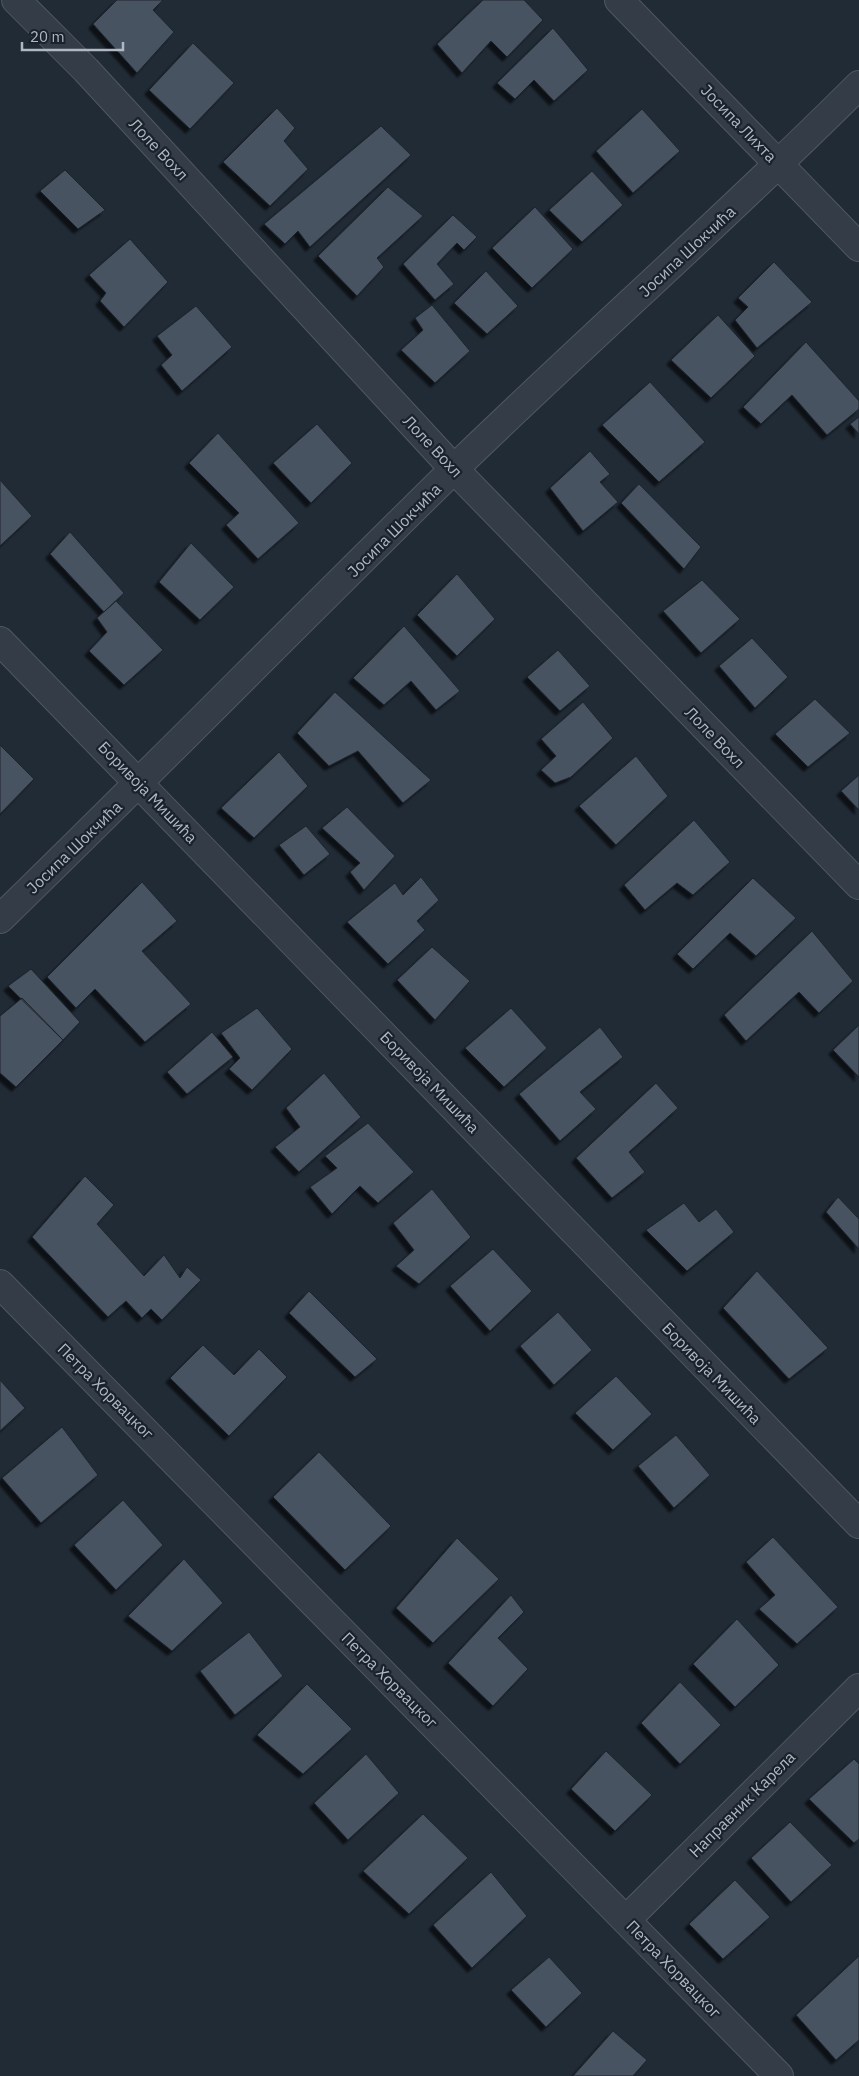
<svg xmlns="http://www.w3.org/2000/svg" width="859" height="2076" viewBox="0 0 859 2076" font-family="'IBM Plex Sans',sans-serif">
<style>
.building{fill:#475360;stroke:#1c242d;filter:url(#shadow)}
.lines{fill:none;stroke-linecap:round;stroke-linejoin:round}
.minor-casing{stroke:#4f5862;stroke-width:30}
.minor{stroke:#343d47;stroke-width:28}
.labels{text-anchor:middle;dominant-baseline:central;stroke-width:4.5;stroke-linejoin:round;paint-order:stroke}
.street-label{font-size:16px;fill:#afb8c4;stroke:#1a222b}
</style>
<defs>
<filter id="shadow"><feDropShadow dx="-4.5" dy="4.5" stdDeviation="1" flood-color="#0009"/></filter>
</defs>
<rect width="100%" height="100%" fill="#212b36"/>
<path class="building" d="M117 0H163L153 10 174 32 137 73 93 24Z
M483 0H524L543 20 507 57 491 41 462 73 437 44Z
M553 28 588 70 554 101 534 80 515 99 497 83Z
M193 43 234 83 190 129 149 90Z
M277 108 295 128 284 141 308 169 270 206 223 162Z
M642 109 680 151 633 193 596 151Z
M381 126 411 155 310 247 298 231 285 244 264 224Z
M65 170 105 210 78 229 40 191Z
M592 171 623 205 582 242 549 210Z
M388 187 423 216 377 258 384 267 357 296 318 256Z
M535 207 573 249 532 288 492 248Z
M453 215 477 237 464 250 457 243 437 264 454 284 435 300 403 264Z
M130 239 168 282 124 327 100 301 106 293 89 275Z
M774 262 812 302 757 348 735 320 748 307 738 298Z
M486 271 518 306 487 334 454 303Z
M432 305 470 351 435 383 401 350 423 330 415 318Z
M196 306 232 347 182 391 161 365 172 355 157 336Z
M718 315 755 356 711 398 671 360Z
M806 342 859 401V409L827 435 792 395 761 424 743 407Z
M650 382 705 442 659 482 602 425Z
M859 417V434L850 424Z
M317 424 352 463 311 503 273 463Z
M218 433 299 523 258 559 226 525 239 513 189 463Z
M590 451 610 474 600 482 618 502 583 531 550 488Z
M0 480 32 516 0 546Z
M639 484 701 547 684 569 621 503Z
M70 532 124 593 104 612 50 554Z
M191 543 234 587 200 620 159 582Z
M457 574 495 619 457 656 417 615Z
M702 580 740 619 701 653 663 611Z
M116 601 163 650 124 685 89 651 107 632 97 618Z
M404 626 460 691 436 710 411 681 384 705 353 678Z
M752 638 788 677 755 708 719 666Z
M558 650 590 686 560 711 527 677Z
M335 692 431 780 403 803 358 751 329 766 297 733Z
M815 699 850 733 808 767 775 734Z
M583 702 613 738 571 777 555 783 541 770 556 756 541 739Z
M0 745 34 779 0 814Z
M279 752 308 786 254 838 221 808Z
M636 756 668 796 616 845 579 806Z
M859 775V810L841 791Z
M347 807 395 856 364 890 350 872 360 863 322 828Z
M694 820 730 862 693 895 677 883 645 910 624 885Z
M306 826 330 854 304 875 279 845Z
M421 877 439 900 417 921 425 930 388 964 347 922 395 883 403 895Z
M753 878 796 918 756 956 730 933 693 969 677 954Z
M142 882 177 921 142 951 191 1004 145 1042 95 989 76 1008 47 977Z
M812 931 853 981 819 1013 799 992 746 1041 724 1015Z
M432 947 470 981 435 1020 397 980Z
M31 969 80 1022 63 1040 8 986Z
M22 998 63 1040 16 1087 0 1073V1016Z
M257 1008 292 1049 252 1090 229 1069 240 1058 221 1033Z
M511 1008 547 1048 504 1087 465 1048Z
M859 1025V1077L833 1050Z
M600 1027 623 1057 580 1092 596 1109 560 1141 519 1094Z
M212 1032 233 1057 187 1094 167 1072Z
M324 1073 361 1117 299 1172 275 1147 300 1127 286 1108Z
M656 1083 678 1108 629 1152 645 1172 612 1198 576 1158Z
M368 1123 414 1172 378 1203 360 1186 332 1214 310 1187 337 1168 325 1156Z
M85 1176 114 1205 97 1224 144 1276 164 1255 180 1278 187 1267 201 1280 162 1320 151 1309 142 1318 126 1301 108 1317 32 1237Z
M432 1189 471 1237 419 1284 396 1266 414 1250 393 1223Z
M838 1197 859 1219V1249L826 1212Z
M684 1203 699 1222 716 1209 734 1232 687 1271 646 1230Z
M493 1249 532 1291 490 1331 450 1286Z
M757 1271 828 1348 789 1379 723 1308Z
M309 1291 377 1359 355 1377 289 1313Z
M558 1312 592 1350 554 1385 520 1346Z
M203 1345 234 1375 259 1349 287 1377 229 1436 170 1378Z
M616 1376 652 1414 613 1450 575 1413Z
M0 1380 25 1408 0 1431Z
M62 1427 98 1475 41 1523 2 1478Z
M676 1435 710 1475 674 1508 638 1466Z
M319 1452 391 1526 345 1570 273 1497Z
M123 1500 163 1545 116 1590 74 1545Z
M773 1537 838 1607 797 1644 759 1609 775 1595 746 1562Z
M457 1538 499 1579 433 1643 396 1608Z
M184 1559 223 1603 172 1651 128 1616Z
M511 1595 524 1612 498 1638 528 1669 493 1706 448 1663Z
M737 1619 779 1665 735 1707 693 1664Z
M249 1632 283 1676 235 1715 200 1671Z
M680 1682 721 1725 680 1764 641 1723Z
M307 1684 352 1729 303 1774 257 1735Z
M606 1751 652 1795 615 1831 571 1789Z
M366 1754 399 1793 348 1840 314 1803Z
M854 1759 859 1764V1839L854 1843 809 1799Z
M423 1814 468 1858 409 1914 363 1871Z
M790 1822 832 1865 791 1902 751 1858Z
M491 1872 527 1916 472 1968 433 1925Z
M735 1880 770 1917 723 1959 689 1924Z
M859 1956V2040L836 2060 796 2015Z
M549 1957 582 1993 546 2027 511 1990Z
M613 2031 647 2060 633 2076H573Z"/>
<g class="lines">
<defs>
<path id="minor" d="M16 0 86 70 454 469 859 885
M619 0 859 247
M0 641 859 1524
M0 919C152 771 301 619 453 470 587 340 727 217 859 85
M0 1284 779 2076
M626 1920 859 1688"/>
</defs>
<use href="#minor" class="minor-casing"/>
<use href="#minor" class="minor"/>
</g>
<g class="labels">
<g class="street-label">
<text transform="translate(739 123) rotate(46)">Јосипа Лихта</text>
<text transform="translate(159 149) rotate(47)">Лоле Вохл</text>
<text transform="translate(687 251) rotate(-43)">Јосипа Шокчића</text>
<text transform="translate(433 446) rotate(47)">Лоле Вохл</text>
<text transform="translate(394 530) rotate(-45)">Јосипа Шокчића</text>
<text transform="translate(715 737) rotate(46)">Лоле Вохл</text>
<text transform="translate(148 792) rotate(46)">Боривоја Мишића</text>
<text transform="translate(74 847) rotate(-44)">Јосипа Шокчића</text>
<text transform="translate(430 1082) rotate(46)">Боривоја Мишића</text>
<text transform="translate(712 1373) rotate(46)">Боривоја Мишића</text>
<text transform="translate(106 1391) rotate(45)">Петра Хорвацког</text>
<text transform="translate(390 1680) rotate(45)">Петра Хорвацког</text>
<text transform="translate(742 1804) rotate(-45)">Направник Карела</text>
<text transform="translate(674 1969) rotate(46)">Петра Хорвацког</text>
</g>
</g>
<path d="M22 42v8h101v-8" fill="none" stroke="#afb8c4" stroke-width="2.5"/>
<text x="30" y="42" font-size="15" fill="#afb8c4" stroke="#1a222b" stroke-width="4" paint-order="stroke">20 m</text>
</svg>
